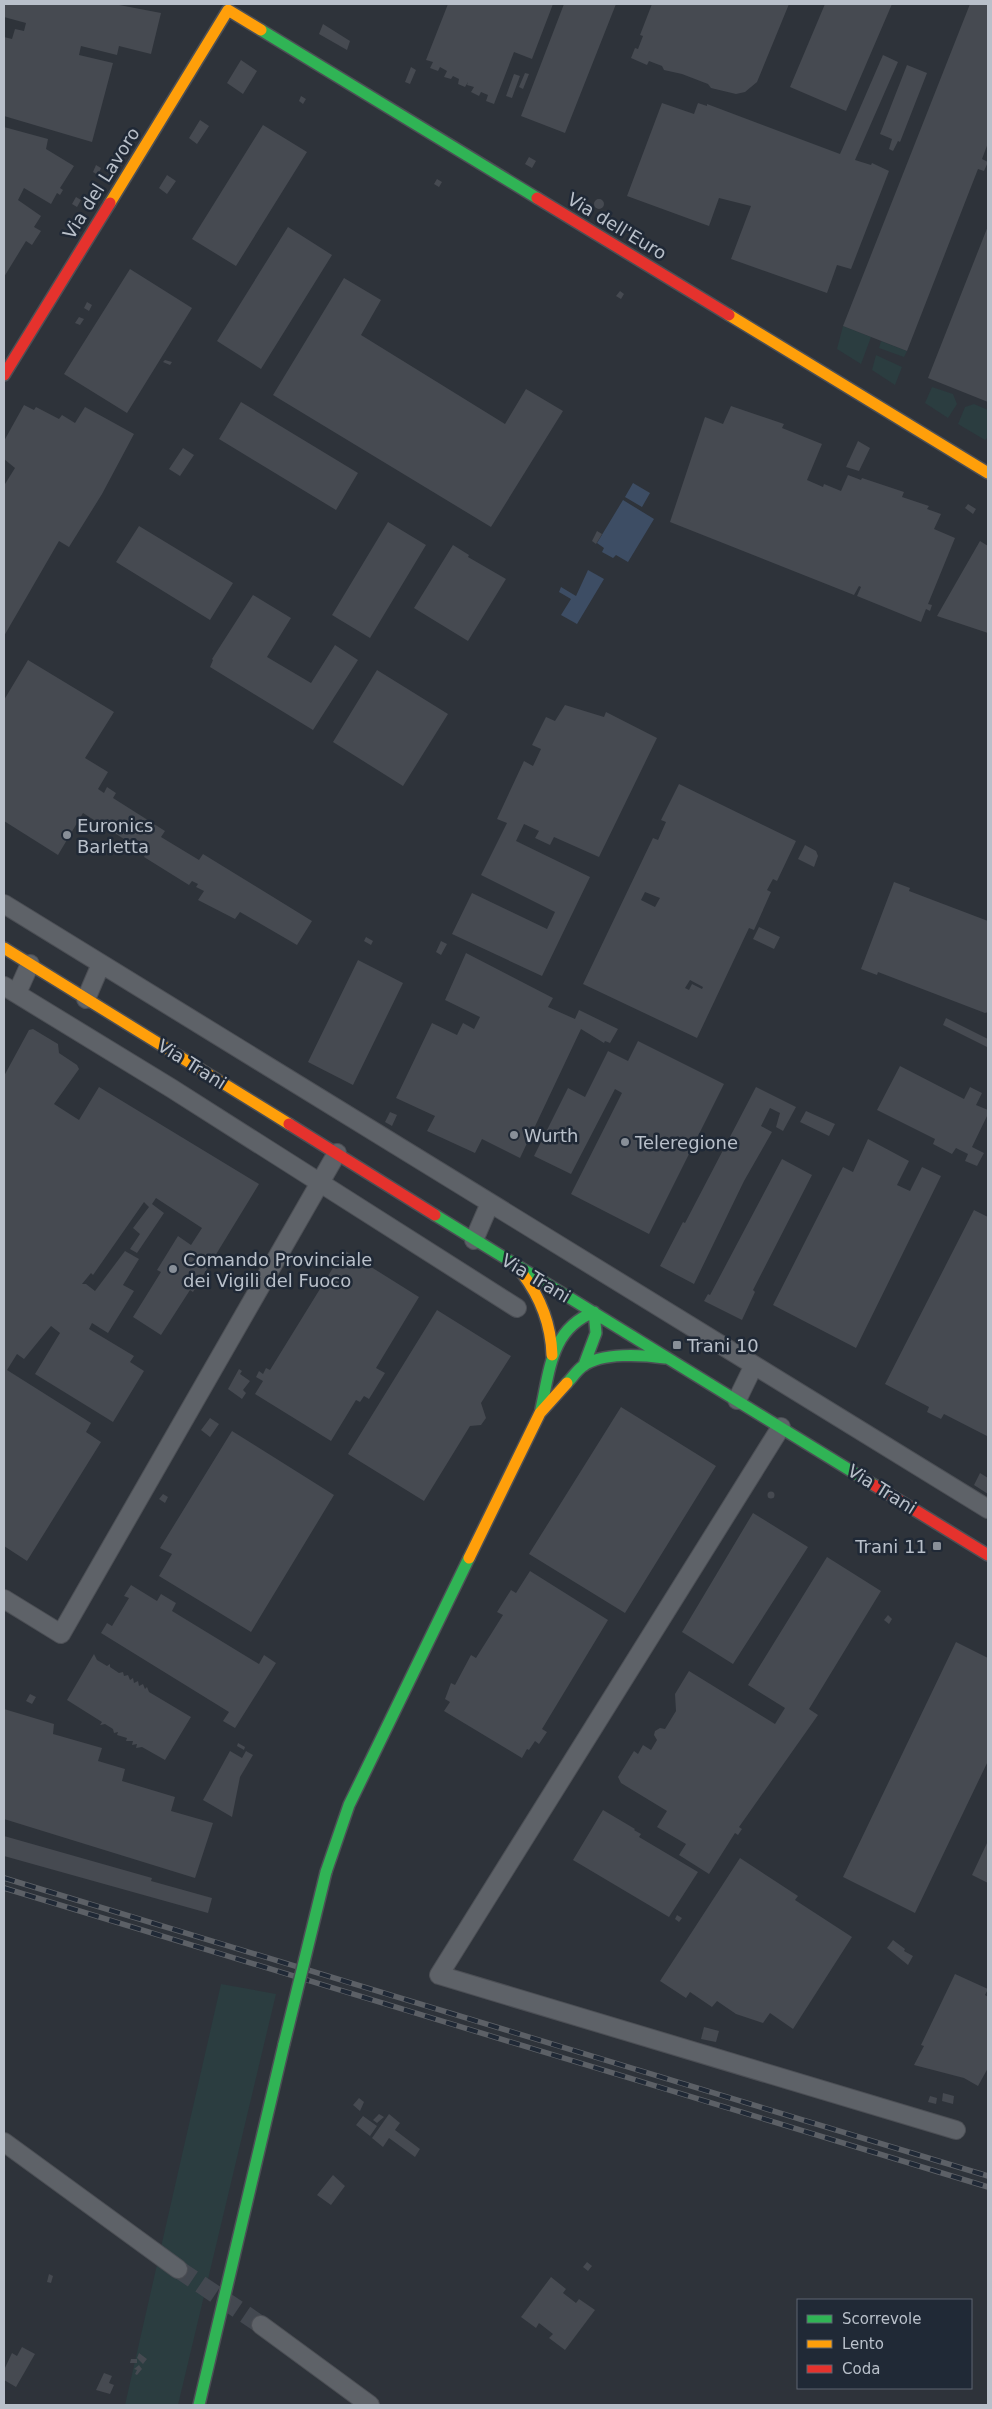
<svg xmlns="http://www.w3.org/2000/svg" width="992" height="2409" viewBox="0 0 992 2409" font-family="'DejaVu Sans',sans-serif">
<style>
.green{fill:#2b3d40}
.water{fill:#3d4d64}
.building{fill:#464a51;fill-rule:evenodd}
.lines{fill:none;stroke-linecap:round;stroke-linejoin:round}
.street-tunnel{stroke:#434850;stroke-width:18;stroke-dasharray:18 9;stroke-linecap:butt}
.street-casing{stroke:#4c4f55;stroke-width:20}
.fast-casing{stroke:#4c4f55;stroke-width:14}
.slow-casing{stroke:#4c4f55;stroke-width:14}
.jam-casing{stroke:#4c4f55;stroke-width:14}
.street{stroke:#5e6268;stroke-width:18}
.fast{stroke:#30b455;stroke-width:11}
.slow{stroke:#ff9f0a;stroke-width:11}
.jam{stroke:#e5322d;stroke-width:11}
.rail-casing{stroke:#5c6066;stroke-width:5.5}
.rail{stroke:#202936;stroke-width:4;stroke-dasharray:11;stroke-linecap:butt}
.fast-bridge-casing{stroke:#4c4f55;stroke-width:14;stroke-linecap:butt}
.fast-bridge{stroke:#30b455;stroke-width:11}
.poi-dot{fill:#888f98;stroke:#202936;stroke-width:2}
.labels{text-anchor:middle;dominant-baseline:central;stroke-width:5;stroke-linejoin:round;paint-order:stroke}
.street-label{font-size:18px;fill:#b9c0ca;stroke:#202936}
.poi-label{font-size:18px;fill:#b9c0ca;stroke:#202936;text-anchor:start}
</style>
<rect width="100%" height="100%" fill="#2e333a"/>
<path class="green" d="M843 326 871 337 861 364 837 349Z
M881 341 907 351 904 357 879 348Z
M876 355 902 367 895 385 872 370Z
M932 387 953 394 957 404 948 418 925 403Z
M974 404 988 410V437L985 440 958 424 965 407Z
M221 1984 276 1994 178 2405H125Z"/>
<path class="water" d="M633 483 650 493 642 507 625 497Z
M623 500 654 519 628 562 616 555 613 558 602 552 604 548 597 543Z
M588 570 604 579 577 624 561 615 571 599 559 592 561 587 576 596Z"/>
<path class="building" d="M4 4H114L161 13 151 54 119 46 117 55 81 46 79 55 113 63 92 142 4 116V37L12 39 15 29 24 31 26 23 4 17Z
M448 4H553L532 59 514 52 494 104 486 101 488 95 481 92 479 96 471 92 474 87 467 85 468 82 465 87 458 84 459 79 453 76 451 79 444 77 447 71 440 67 438 71 430 68 433 62 426 60Z
M564 4H616L565 133 521 116Z
M652 4H789L757 82 745 92 736 94 711 88 708 84 682 74 664 70 662 66 649 61 647 65 631 58 635 48 638 49 643 36 640 35Z
M825 4H892L846 111 790 87Z
M970 4H988V143L982 159 988 162 984 171 978 169 907 351 843 326Z
M323 24 350 41 347 50 319 34Z
M883 55 898 62 855 160 871 165 872 163 889 171 851 269 837 265 827 293 731 259 751 206 719 198 709 226 627 196 662 103 694 114 698 103 707 106V104L840 154Z
M241 60 257 71 243 94 227 83Z
M907 65 927 73 900 142 898 141 893 151 889 149 892 139 880 134Z
M411 67 416 70 410 84 405 82Z
M525 73 529 74 523 89 519 87Z
M514 74 520 76 512 98 506 96Z
M301 96 306 99 303 104 299 101Z
M200 120 209 126 197 144 189 138Z
M263 125 307 152 236 266 192 239Z
M4 127 48 139 46 149 74 166 60 188 63 190 60 195 57 193 51 204 24 188 18 200 41 216 34 227 41 231 32 245 26 241 4 277Z
M529 157 536 161 532 168 525 164Z
M96 165 101 168 98 175 93 172Z
M167 175 176 181 167 194 159 188Z
M437 179 442 182 439 187 434 184Z
M76 197 81 200 77 207 72 204Z
M594 204a5 5 0 1 1 10 0a5 5 0 1 1-10 0Z
M988 226V402L928 378Z
M288 227 332 255 261 369 217 341Z
M130 269 192 308 127 413 64 374Z
M344 278 381 300 361 335 505 424 526 389 563 411 491 527 273 395Z
M620 291 624 294 621 299 616 296Z
M87 302 92 305 89 311 84 308Z
M79 317 84 319 80 325 75 323Z
M165 360 172 362 170 365 163 362Z
M241 402 358 473 336 510 219 439Z
M24 405 34 410 36 407 59 419 62 415 75 423 85 407 134 434 102 494 69 547 59 541 4 636V483L5 484 15 468 4 459V441Z
M731 406 784 424 782 428 822 444 807 480 823 487 824 484 841 491 848 475 861 480 862 478 904 492 902 497 929 506 927 509 941 514 934 529 955 538 928 604 932 605 930 611 926 609 921 622 857 596 861 587 859 586 854 595 670 522 705 417 723 424Z
M858 441 870 448 859 471 846 467Z
M183 448 194 455 180 476 169 469Z
M968 504 976 509 973 514 965 508Z
M388 522 426 545 370 638 332 615Z
M139 526 233 583 210 620 116 562Z
M597 531 602 534 596 544 592 541Z
M980 541 988 546V633L937 616Z
M453 545 469 555 468 557 506 579 468 641 414 608Z
M253 595 291 618 267 657 311 683 335 645 358 660 313 730 210 667 213 660 212 659Z
M28 660 114 712 85 758 108 772 98 789 104 793 107 787 116 793 113 798 165 831 161 837 199 860 203 854 312 921 297 945 240 912 235 919 198 900 204 891 196 887 198 884 192 881 189 885 144 857 146 853 83 813 58 855 4 821V700Z
M377 670 448 714 403 786 333 742Z
M565 705 604 717 606 712 657 738 599 857 554 837 550 845 535 838 539 831 524 824 516 841 590 877 542 976 452 934 472 893 547 929 555 912 481 875 507 823 497 819 524 761 533 766 541 749 532 745 546 717 555 721Z
M679 784 796 841 777 881 773 879 767 890 771 892 754 930 749 928 697 1038 583 984 653 838 658 840 666 822 661 820ZM645 892 660 898 655 907 641 900ZM690 980 703 987 702 989 692 984 689 990 685 988Z
M805 845 816 851 818 856 814 867 798 859Z
M894 882 910 888 909 891 988 921V1012L985 1013 878 972 877 975 861 969Z
M759 927 780 937 774 949 753 939Z
M366 937 373 941 371 945 364 941Z
M441 941 447 944 441 955 436 952Z
M466 953 553 998 548 1007 575 1019 579 1010 618 1029 610 1043 605 1041 604 1043 581 1029 520 1158 482 1139 475 1153 427 1131 435 1116 396 1098 432 1023 457 1035 463 1023 474 1029 480 1017 445 1000Z
M358 960 403 983 353 1085 308 1062Z
M946 1018 988 1039 987 1047 943 1025Z
M33 1029 58 1044 59 1053 77 1065 79 1069 54 1104 79 1120 99 1087 259 1184 193 1292 190 1290 161 1335 133 1317 161 1272 157 1270 178 1236 191 1245 202 1228 156 1198 152 1204 164 1213 137 1253 130 1249 140 1234 133 1228 149 1207 144 1202 93 1275 91 1273 82 1284H86L95 1291 125 1251 139 1259 123 1285 134 1291 108 1333 92 1323 89 1329 134 1356 130 1362 144 1371 113 1422 35 1374 60 1333 51 1326 24 1359 17 1354 7 1370 91 1423 86 1432 101 1442 27 1561 4 1546V1076L29 1030Z
M638 1041 724 1084 649 1234 571 1194 622 1093 615 1089 571 1174 534 1156 568 1088 585 1097 608 1051 628 1061Z
M900 1066 964 1099 970 1087 982 1093 976 1105 988 1110V1114L972 1147 984 1153 977 1166 965 1161 968 1154 956 1148 952 1154 933 1144 935 1139 877 1110Z
M756 1087 796 1107 783 1131 776 1127 780 1113 770 1108 761 1126 772 1132 744 1181 694 1284 660 1266 683 1222 685 1223Z
M806 1111 835 1124 829 1136 800 1122Z
M390 1112 397 1115 392 1126 385 1122Z
M868 1139 909 1161 897 1185 910 1191 922 1167 941 1176 856 1348 773 1305 843 1167 853 1172Z
M782 1159 812 1175 753 1290 755 1292 742 1320 704 1301 708 1294 710 1295Z
M974 1210 988 1217 987 1436 944 1414 941 1419 927 1412 929 1407 885 1384Z
M344 1250 419 1297 376 1368 385 1373 369 1399 364 1396 360 1402 356 1400 331 1441 255 1394 263 1381 256 1377 259 1371 263 1374 266 1368 270 1370Z
M437 1310 511 1356 481 1403 486 1418 481 1425 470 1426 424 1501 348 1454Z
M239 1369 242 1371 240 1374 250 1381 243 1390 246 1393 242 1399 228 1389Z
M621 1407 716 1466 625 1613 529 1554Z
M210 1418 219 1424 210 1437 201 1430Z
M232 1431 334 1495 251 1632 159 1576 172 1554 160 1548Z
M980 1473 988 1478V1494L974 1485Z
M767.5 1495a3.5 3.5 0 1 1 7 0a3.5 3.5 0 1 1-7 0Z
M163 1494 168 1497 165 1503 159 1499Z
M753 1513 808 1547 733 1664 682 1632Z
M827 1557 881 1591 809 1709 818 1715 739 1827 742 1829 738 1835 735 1833 709 1874 679 1855 686 1844 657 1827 667 1811 621 1783 618 1777 634 1751 638 1754 643 1745 651 1750 657 1740 654 1735 655 1731 660 1728 665 1729 676 1711 675 1694 689 1671 775 1724 785 1708 748 1685Z
M530 1571 608 1620 542 1729 547 1732 539 1744 535 1741 529 1750 527 1749 522 1758 444 1711 450 1702 445 1699 451 1683 455 1685 471 1655 476 1658 503 1615 497 1612 511 1590 516 1593Z
M131 1585 157 1601 161 1594 176 1603 172 1611 259 1664 264 1655 276 1663 235 1728 223 1721 229 1712 101 1633 107 1623 112 1626 129 1598 124 1596Z
M888 1615 892 1619 889 1624 884 1620Z
M956 1642 988 1658V1761L915 1913 843 1877Z
M94 1654 97 1660 107 1666 110 1664V1667L119 1673 123 1672 124 1676 128 1675 130 1680 133 1678 134 1683 138 1681 139 1686 143 1684 145 1689 147 1687 149 1692 191 1717 165 1760 142 1747 136 1748 137 1744 132 1745 133 1741H126L127 1738 117 1735 118 1732 114 1733 113 1729 105 1724 100 1725 102 1722 67 1700Z
M30 1694 36 1697 32 1704 26 1701Z
M4 1709 54 1724 53 1734 102 1748 98 1761 125 1769 122 1781 175 1797 171 1811 213 1823 195 1878 4 1819Z
M238 1743 245 1747 244 1750 237 1746Z
M230 1751 242 1758 246 1751 253 1755 240 1777 232 1817 203 1800Z
M603 1810 635 1829 634 1830 641 1834 639 1837 698 1872 669 1917 573 1860Z
M4 1836 152 1878 151 1881 212 1898 208 1913 4 1856Z
M988 1841V1883L972 1875Z
M740 1858 798 1896 795 1900 852 1937 793 2029 770 2013 763 2023 736 2014 717 2001 712 2007 690 1992 686 1998 660 1981Z
M677 1915 682 1918 679 1922 675 1919Z
M893 1940 905 1949 904 1951 913 1956 908 1965 887 1948Z
M955 1974 988 1989 985 1995 988 1997V2068L978 2086 964 2078 914 2065 924 2046 921 2045Z
M704 2027 719 2031 716 2042 701 2039Z
M943 2093 954 2096 953 2104 942 2101Z
M930 2096 937 2098 936 2104 928 2102Z
M359 2098 364 2102 360 2111 353 2105Z
M379 2114 384 2117 377 2123 373 2120Z
M389 2114 400 2123 395 2130 420 2149 415 2157 389 2138 383 2147 372 2138Z
M363 2116 377 2126 370 2136 356 2125Z
M333 2175 345 2186 331 2205 317 2195Z
M587 2262 592 2266 588 2271 583 2267Z
M49 2274 53 2276 51 2283 47 2282Z
M551 2277 566 2289 563 2293 576 2303 579 2299 595 2310 565 2350 549 2338 553 2334 539 2323 536 2328 521 2317Z
M22 2347 35 2354 16 2387 4 2380V2370L12 2353 17 2356Z
M139 2353 147 2359 143 2364 137 2358Z
M131 2359H137V2363H130Z
M139 2365 142 2369 137 2375 135 2374 137 2370 134 2369Z
M104 2373 112 2376 109 2383 114 2385 110 2394 96 2390Z"/>
<g class="lines">
<path class="street-tunnel" d="M178 2269 261 2325"/>
<defs>
<path id="street" d="M4 904 988 1509
M4 986 171 1088 517 1308
M17 993 30 964
M86 999 101 964
M474 1240 490 1203
M737 1400 754 1365
M781 1427 439 1975 956 2130
M4 1599 61 1634 337 1153
M4 2142 178 2269
M261 2325 370 2405"/>
<path id="fast" d="M261 30 537 198
M435 1215 874 1485
M584 1365 596 1333 594 1312
M567 1383C572 1378 577 1370 583 1366 602 1352 643 1355 665 1358
M541 1409C550 1369 551 1329 594 1312
M326 1872 349 1805 469 1558
M199 2405 284 2044"/>
<path id="slow" d="M110 203 228 10 261 30
M729 315 988 473
M4 948 289 1124
M522 1273C541 1298 551 1324 552 1355
M469 1558 540 1413 567 1383"/>
<path id="jam" d="M537 198 729 315
M4 375 110 203
M289 1124 435 1215
M874 1485 988 1555"/>
</defs>
<use href="#street" class="street-casing"/>
<use href="#fast" class="fast-casing"/>
<use href="#slow" class="slow-casing"/>
<use href="#jam" class="jam-casing"/>
<use href="#street" class="street"/>
<use href="#fast" class="fast"/>
<use href="#slow" class="slow"/>
<use href="#jam" class="jam"/>
<defs>
<path id="rail" d="M4 1878 988 2176
M4 1888 988 2187"/>
</defs>
<use href="#rail" class="rail-casing"/>
<use href="#rail" class="rail"/>
<defs>
<path id="fast-bridge" d="M284 2044 326 1872"/>
</defs>
<use href="#fast-bridge" class="fast-bridge-casing"/>
<use href="#fast-bridge" class="fast-bridge"/>
</g>
<g class="poi-dot">
<circle cx="67" cy="835" r="5"/>
<circle cx="514" cy="1135" r="5"/>
<circle cx="625" cy="1142" r="5"/>
<circle cx="173" cy="1269" r="5"/>
<rect x="672" y="1340" width="10" height="10" rx="2.5"/>
<rect x="932" y="1541" width="10" height="10" rx="2.5"/>
</g>
<g class="labels">
<g class="street-label">
<text transform="translate(101 183) rotate(-58)">Via del Lavoro</text>
<text transform="translate(617 226) rotate(31)">Via dell'Euro</text>
<text transform="translate(192 1064) rotate(32)">Via Trani</text>
<text transform="translate(536 1278) rotate(31)">Via Trani</text>
<text transform="translate(882 1489) rotate(32)">Via Trani</text>
</g>
<g class="poi-label">
<text x="77" y="825">Euronics<tspan x="77" dy="21">Barletta</tspan></text>
<text x="524" y="1135">Wurth</text>
<text x="635" y="1142">Teleregione</text>
<text x="183" y="1259">Comando Provinciale<tspan x="183" dy="21">dei Vigili del Fuoco</tspan></text>
<text x="687" y="1345">Trani 10</text>
<text x="927" y="1546" text-anchor="end">Trani 11</text>
</g>
</g>
<rect width="992" height="2409" fill="none" stroke="#b9c0ca" stroke-width="10"/>
<rect x="797" y="2299" width="175" height="90" fill="#202936" stroke="#5d6571"/>
<rect x="807" y="2315" width="25" height="8" fill="#30b455" stroke="#5d6571"/>
<text x="842" y="2324" font-size="15" fill="#b9c0ca">Scorrevole</text>
<rect x="807" y="2340" width="25" height="8" fill="#ff9f0a" stroke="#5d6571"/>
<text x="842" y="2349" font-size="15" fill="#b9c0ca">Lento</text>
<rect x="807" y="2365" width="25" height="8" fill="#e5322d" stroke="#5d6571"/>
<text x="842" y="2374" font-size="15" fill="#b9c0ca">Coda</text>
</svg>
